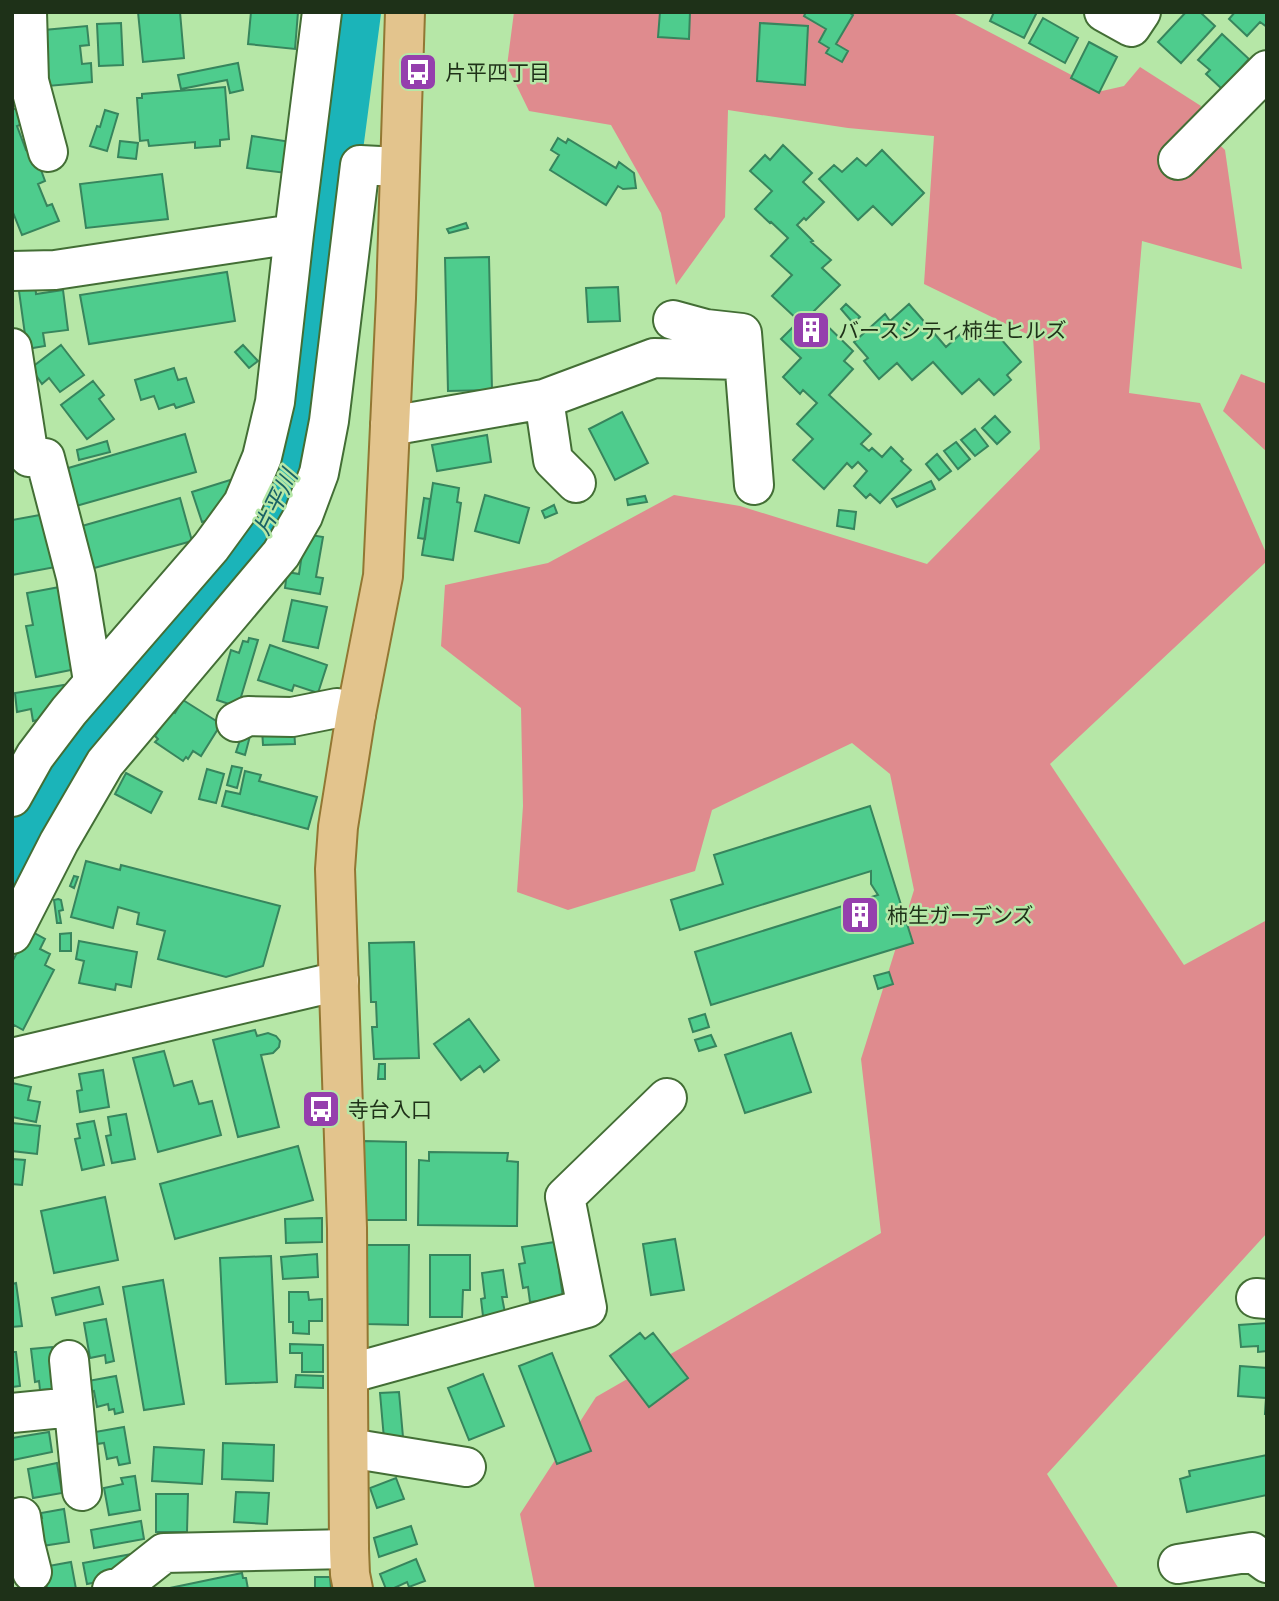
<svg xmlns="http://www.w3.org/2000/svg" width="1279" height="1601" viewBox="0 0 1279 1601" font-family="'Public Sans','Noto Sans JP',sans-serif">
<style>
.green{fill:#df8b8e}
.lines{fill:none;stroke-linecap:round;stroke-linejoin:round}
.river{stroke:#1bb4b9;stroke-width:56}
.building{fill:#4ecc8d;stroke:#37855d;stroke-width:2}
.minor-casing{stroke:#436e35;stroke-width:42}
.major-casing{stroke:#927733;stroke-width:42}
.minor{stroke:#fff;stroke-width:38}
.major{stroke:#e3c48d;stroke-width:38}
.labels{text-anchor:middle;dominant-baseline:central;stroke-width:5;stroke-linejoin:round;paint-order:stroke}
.poi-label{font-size:21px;fill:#1e3118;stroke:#b6e7a7;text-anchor:start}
.water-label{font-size:23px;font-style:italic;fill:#196366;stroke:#b6e7a7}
</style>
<rect width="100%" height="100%" fill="#b6e7a7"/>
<path class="green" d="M514 12H951L1102 91 1124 86 1140 67 1201 106 1194 120 1225 150 1242 269 1142 241 1129 393 1200 403 1267 555V561L1050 764 1184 965 1267 920V1233L1047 1474 1119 1589H535L520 1514 596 1397 881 1233 861 1059 914 890 890 774 852 743 712 810 695 871 568 910 517 892 523 806 521 708 441 646 445 585 548 563 674 495 740 506 927 564 1040 449 1033 337 924 284 934 136 848 128 728 110 725 217 676 285 661 213 611 125 529 111 507 66Z
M1241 374 1267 384V452L1223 411Z"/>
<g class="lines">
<path class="river" d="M12 872 81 753 244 562 292 478 305 411 313 315 353 12"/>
</g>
<path class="building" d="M138 12H180L184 58 143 62Z
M251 12H298L295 49 248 44Z
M660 12H690L689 39 658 37Z
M806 12H848L853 15 836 44 848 51 842 62 826 53 829 48 819 42 826 29 804 16Z
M994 12H1037L1024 38 990 21Z
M1186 12H1200L1215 26 1181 63 1158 42Z
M1235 12H1267V27L1260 22 1247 36 1229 19Z
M1043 18 1078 38 1065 63 1029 43Z
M121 23 123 65 99 66 97 24Z
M760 23 808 26 805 85 757 81Z
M87 26 89 45 80 46 82 64 91 63 92 82 48 86 44 30Z
M1222 34 1249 59 1222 89 1206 74 1210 70 1198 60Z
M1089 42 1117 57 1099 93 1071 78Z
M238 63 243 90 230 93 227 80 181 89 178 75Z
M225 87 229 139 220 140V146L195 148V142L149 146 148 140 140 141 137 98H142V94Z
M19 107 25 123 17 126 26 150 33 148 45 181 38 184 47 206 52 204 59 221 22 235 12 210V110Z
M105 110 118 114 107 151 90 146 97 126 100 127Z
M252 136 291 142 286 173 247 168Z
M558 138 566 143 568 139 616 168 619 162 634 173 636 188 623 189 618 186 606 205 550 170 559 155 551 150Z
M120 141 138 143 136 159 118 157Z
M783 145 812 173 803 182 824 202 806 220 804 218 797 225 813 241 811 242 831 260 822 268 840 285 813 312 853 351 844 361 853 369 829 395 871 434 861 444 869 451 872 448 882 457 891 447 903 459 901 461 911 470 880 503 870 494 866 498 854 486 867 471 858 462 852 468 847 463 824 489 793 460 813 439 797 424 817 403 803 390 800 394 783 377 801 358 781 339 799 321 772 296 792 275 771 256 788 238 771 222 770 223 755 209 772 191 750 171 765 155 770 160Z
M882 150 924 193 892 225 873 206 858 220 819 179 834 165 842 172 857 158 866 166Z
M162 174 168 219 86 228 80 184Z
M466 223 468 228 449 233 447 229Z
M489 257 492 390 448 391 445 258Z
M227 272 235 321 89 344 80 295Z
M35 282 36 294 63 290 68 330 43 333 45 346 27 349 18 284Z
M618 287 620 321 588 322 586 288Z
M846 304 860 317 853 323 841 309Z
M909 304 946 347 965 330 971 337 987 323 1021 362 1007 375 1011 380 994 395 979 379 962 394 933 362 912 380 897 363 879 379 864 361 868 358 854 342 885 314 890 321Z
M61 345 84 375 60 392 49 378 42 384 31 368Z
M243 345 258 361 249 368 235 352Z
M174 368 178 380 186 378 194 402 176 408 174 404 159 409 154 396 141 400 135 380Z
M93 381 104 395 99 399 114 419 87 439 61 405Z
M622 412 648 463 615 480 589 429Z
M995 416 1010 432 997 444 982 428Z
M975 429 988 446 975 456 961 440Z
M185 434 196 472 69 508 58 471Z
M487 435 491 462 437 471 432 445Z
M107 441 110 452 79 460 77 450Z
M956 442 970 459 958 469 944 451Z
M937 454 951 471 939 480 926 464Z
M230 480 232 490 216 518 202 522 192 492Z
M931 481 935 489 897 507 892 499Z
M433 483 459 488 457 502 461 503 453 560 422 555Z
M485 495 529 508 519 543 475 531Z
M645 496 647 502 628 505 627 499Z
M180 498 192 541 87 570 75 528Z
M424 498 430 499 425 539 418 538Z
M554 505 557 513 545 518 542 511Z
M839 510 856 512 854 529 837 526Z
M51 513 61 566 12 575V520Z
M305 534 323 537 316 577 323 578 320 594 285 588 287 572 299 574Z
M65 586 81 668 36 677 26 626 33 625 27 593Z
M292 600 327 607 318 648 283 641Z
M249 638 258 640 238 707 217 700 231 650 239 653 243 641 248 642Z
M270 645 327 665 318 693 294 685 292 691 258 680Z
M64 685 67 697 48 718 33 721 31 709 17 712 15 693Z
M183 700 221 724 201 756 193 751 188 759 186 757 183 761 155 742 158 739 155 736 171 711 175 713Z
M294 728 295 744 263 745 262 729Z
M242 734 250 736 245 755 236 752Z
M232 766 242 768 237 788 227 785Z
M207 769 224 774 216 803 199 799Z
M245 771 261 775 259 781 317 797 308 829 222 806 226 791 240 794Z
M126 773 162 792 151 813 115 794Z
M870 806 913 943 711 1005 695 952 878 895 871 884V871L680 930 671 900 723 884 714 855Z
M86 861 120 870 121 865 280 906 263 966 226 977 158 959 165 931 137 924 139 913 118 907 113 928 71 917Z
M74 876 78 877 74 888 70 886Z
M58 899 61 900 63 910 59 911 61 923H57L54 900Z
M29 930 45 939 40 949 50 954 45 965 54 970 23 1030 14 1025 12 1028V962Z
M71 933V951H60V934Z
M79 941 137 952 131 987 116 984 115 990 79 983 84 961 76 959Z
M414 942 419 1058 374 1059 372 1027H377L376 1002H371L369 943Z
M889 972 893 984 878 989 874 976Z
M705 1014 709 1027 693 1032 689 1019Z
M469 1019 499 1060 484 1072 480 1066 461 1080 434 1044Z
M255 1030 257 1036 268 1033 276 1036 280 1041 279 1047 273 1053 261 1055 279 1127 238 1137 213 1040Z
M791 1033 811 1092 745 1113 725 1055Z
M711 1035 716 1046 699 1051 695 1040Z
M164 1051 174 1086 192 1081 199 1104 212 1101 221 1135 158 1152 133 1058Z
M379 1064H385V1079H378Z
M103 1070 109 1107 80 1112 77 1091 82 1090 79 1074Z
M12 1083 31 1087 28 1100 40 1102 36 1122 12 1117Z
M126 1114 135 1159 112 1163 106 1136 111 1135 108 1117Z
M94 1121 104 1165 82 1170 75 1139 80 1138 77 1124Z
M12 1123 40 1126 37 1154 12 1151Z
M364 1141 406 1142V1220H364Z
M298 1146 313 1200 175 1239 160 1184Z
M429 1152 508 1153 507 1161 518 1162 517 1226 418 1225 419 1160 429 1161Z
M12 1159 25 1160 22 1185 12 1184Z
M105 1197 118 1260 54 1273 41 1211Z
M322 1218V1242L286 1243 285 1219Z
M675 1239 684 1290 651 1295 643 1244Z
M555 1242 563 1298 530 1302 528 1287 523 1288 519 1264 525 1263 522 1247Z
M366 1245H409L408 1325 366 1324Z
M317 1254 318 1277 283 1279 281 1257Z
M430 1255H470V1290H463L462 1317H430Z
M271 1256 277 1382 226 1384 220 1258Z
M503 1270 507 1297H502L505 1313 483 1316 481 1299 485 1298 482 1273Z
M163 1280 184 1404 144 1410 123 1287Z
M16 1283 22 1326 12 1327V1284Z
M99 1287 103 1304 56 1315 52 1298Z
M289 1292H308L309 1300 322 1299V1321H309V1334L293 1333V1322H289Z
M106 1319 114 1361 106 1363 105 1355 90 1358 84 1323Z
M1267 1323V1351L1258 1352V1346L1241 1347 1239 1325Z
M640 1333 645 1339 653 1333 688 1378 649 1407 610 1356Z
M290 1344 323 1345V1372H302V1353H290Z
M52 1347 56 1384 52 1385 53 1389 40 1390 39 1381 35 1382 31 1349Z
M12 1352H16L20 1386 12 1387Z
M552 1353 591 1451 557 1464 519 1366Z
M1240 1366 1267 1368V1414H1265L1266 1398 1238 1396Z
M483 1374 504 1426 469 1440 448 1388Z
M296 1375 323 1376V1388L295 1387Z
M116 1376 123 1412 115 1414 114 1409 109 1410 108 1404 97 1407 94 1391 90 1392 88 1381Z
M399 1392 403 1437 384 1439 380 1393Z
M124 1427 130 1463 119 1465 117 1457 107 1459 104 1443 97 1444 95 1432Z
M49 1432 52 1452 13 1460 12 1438Z
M223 1443 274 1445 273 1481 222 1479Z
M154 1447 204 1450 202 1484 152 1481Z
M1267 1455V1495L1187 1512 1180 1479 1190 1476 1189 1471Z
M57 1463 62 1493 33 1498 28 1469Z
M135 1476 140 1510 109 1515 104 1488 123 1484 121 1478Z
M396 1478 404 1499 377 1508 370 1488Z
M236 1492 269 1493 267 1524 234 1522Z
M156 1494H188L187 1532H156Z
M64 1509 69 1542 42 1546 37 1519 42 1518 41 1513Z
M141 1521 144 1539 94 1548 91 1530Z
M411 1526 417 1544 379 1557 374 1538Z
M132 1554 117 1578 87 1584 83 1563Z
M416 1559 425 1581 409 1587 407 1582 392 1589H386L380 1574Z
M71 1562 76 1589H47L43 1567Z
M242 1573 243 1578H246L248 1589H165Z
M315 1577H330L331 1589H315Z"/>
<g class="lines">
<defs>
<path id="minor" d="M27 12 29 81 48 152
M1104 12 1131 27 1141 12
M1178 160 1267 70
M12 271 55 270 294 234
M673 320 706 329 742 333 754 485
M12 348 29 457 45 458 76 577 93 681
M544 399 553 460 576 483
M390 426 544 399 654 358 743 360
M236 722 248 716 292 717 337 708 356 714
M12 797 35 756 69 711 211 547 243 503 262 457 275 402 294 234 322 12
M12 934 59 842 105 763 281 554 303 516 319 473 329 421 360 165 400 167
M12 1058 339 981
M1256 1298 1267 1299
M69 1360 82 1491
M348 1374 587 1308 565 1197 667 1098
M12 1413 73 1407
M349 1448 466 1467
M21 1517 25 1544 32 1572
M1178 1564 1252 1552 1267 1563
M112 1589 121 1587 164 1553 349 1549"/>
<path id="major" d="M353 1589 350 1574 349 1549 347 1228 335 869 338 827 356 714 383 576 396 298 405 12"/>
</defs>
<use href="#minor" class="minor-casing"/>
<use href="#major" class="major-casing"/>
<use href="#minor" class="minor"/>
<use href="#major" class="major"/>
</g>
<defs>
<symbol id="bus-square" viewBox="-11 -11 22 22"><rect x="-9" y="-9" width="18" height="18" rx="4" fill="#953fad" stroke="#b6e7a7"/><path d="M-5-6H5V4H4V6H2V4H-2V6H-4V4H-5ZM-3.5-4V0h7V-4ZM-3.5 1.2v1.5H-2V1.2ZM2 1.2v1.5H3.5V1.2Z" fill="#fff"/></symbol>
<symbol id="building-square" viewBox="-11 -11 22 22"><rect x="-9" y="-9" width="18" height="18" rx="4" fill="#953fad" stroke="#b6e7a7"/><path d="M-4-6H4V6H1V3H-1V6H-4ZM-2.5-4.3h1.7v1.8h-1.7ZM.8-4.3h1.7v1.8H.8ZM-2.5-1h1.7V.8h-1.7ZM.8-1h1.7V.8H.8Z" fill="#fff"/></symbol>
</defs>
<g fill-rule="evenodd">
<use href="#bus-square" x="396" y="50" width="44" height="44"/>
<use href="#building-square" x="789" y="308" width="44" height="44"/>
<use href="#building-square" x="838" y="893" width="44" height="44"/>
<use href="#bus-square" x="299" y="1087" width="44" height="44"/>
</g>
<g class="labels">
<g class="poi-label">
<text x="445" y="72">片平四丁目</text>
<text x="838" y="330">バースシティ柿生ヒルズ</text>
<text x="887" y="915">柿生ガーデンズ</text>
<text x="348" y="1109">寺台入口</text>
</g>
<g class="water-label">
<text transform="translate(275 502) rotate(-64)">片平川</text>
</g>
</g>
<rect width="1279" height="1601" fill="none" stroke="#1e3118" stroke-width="28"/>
</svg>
